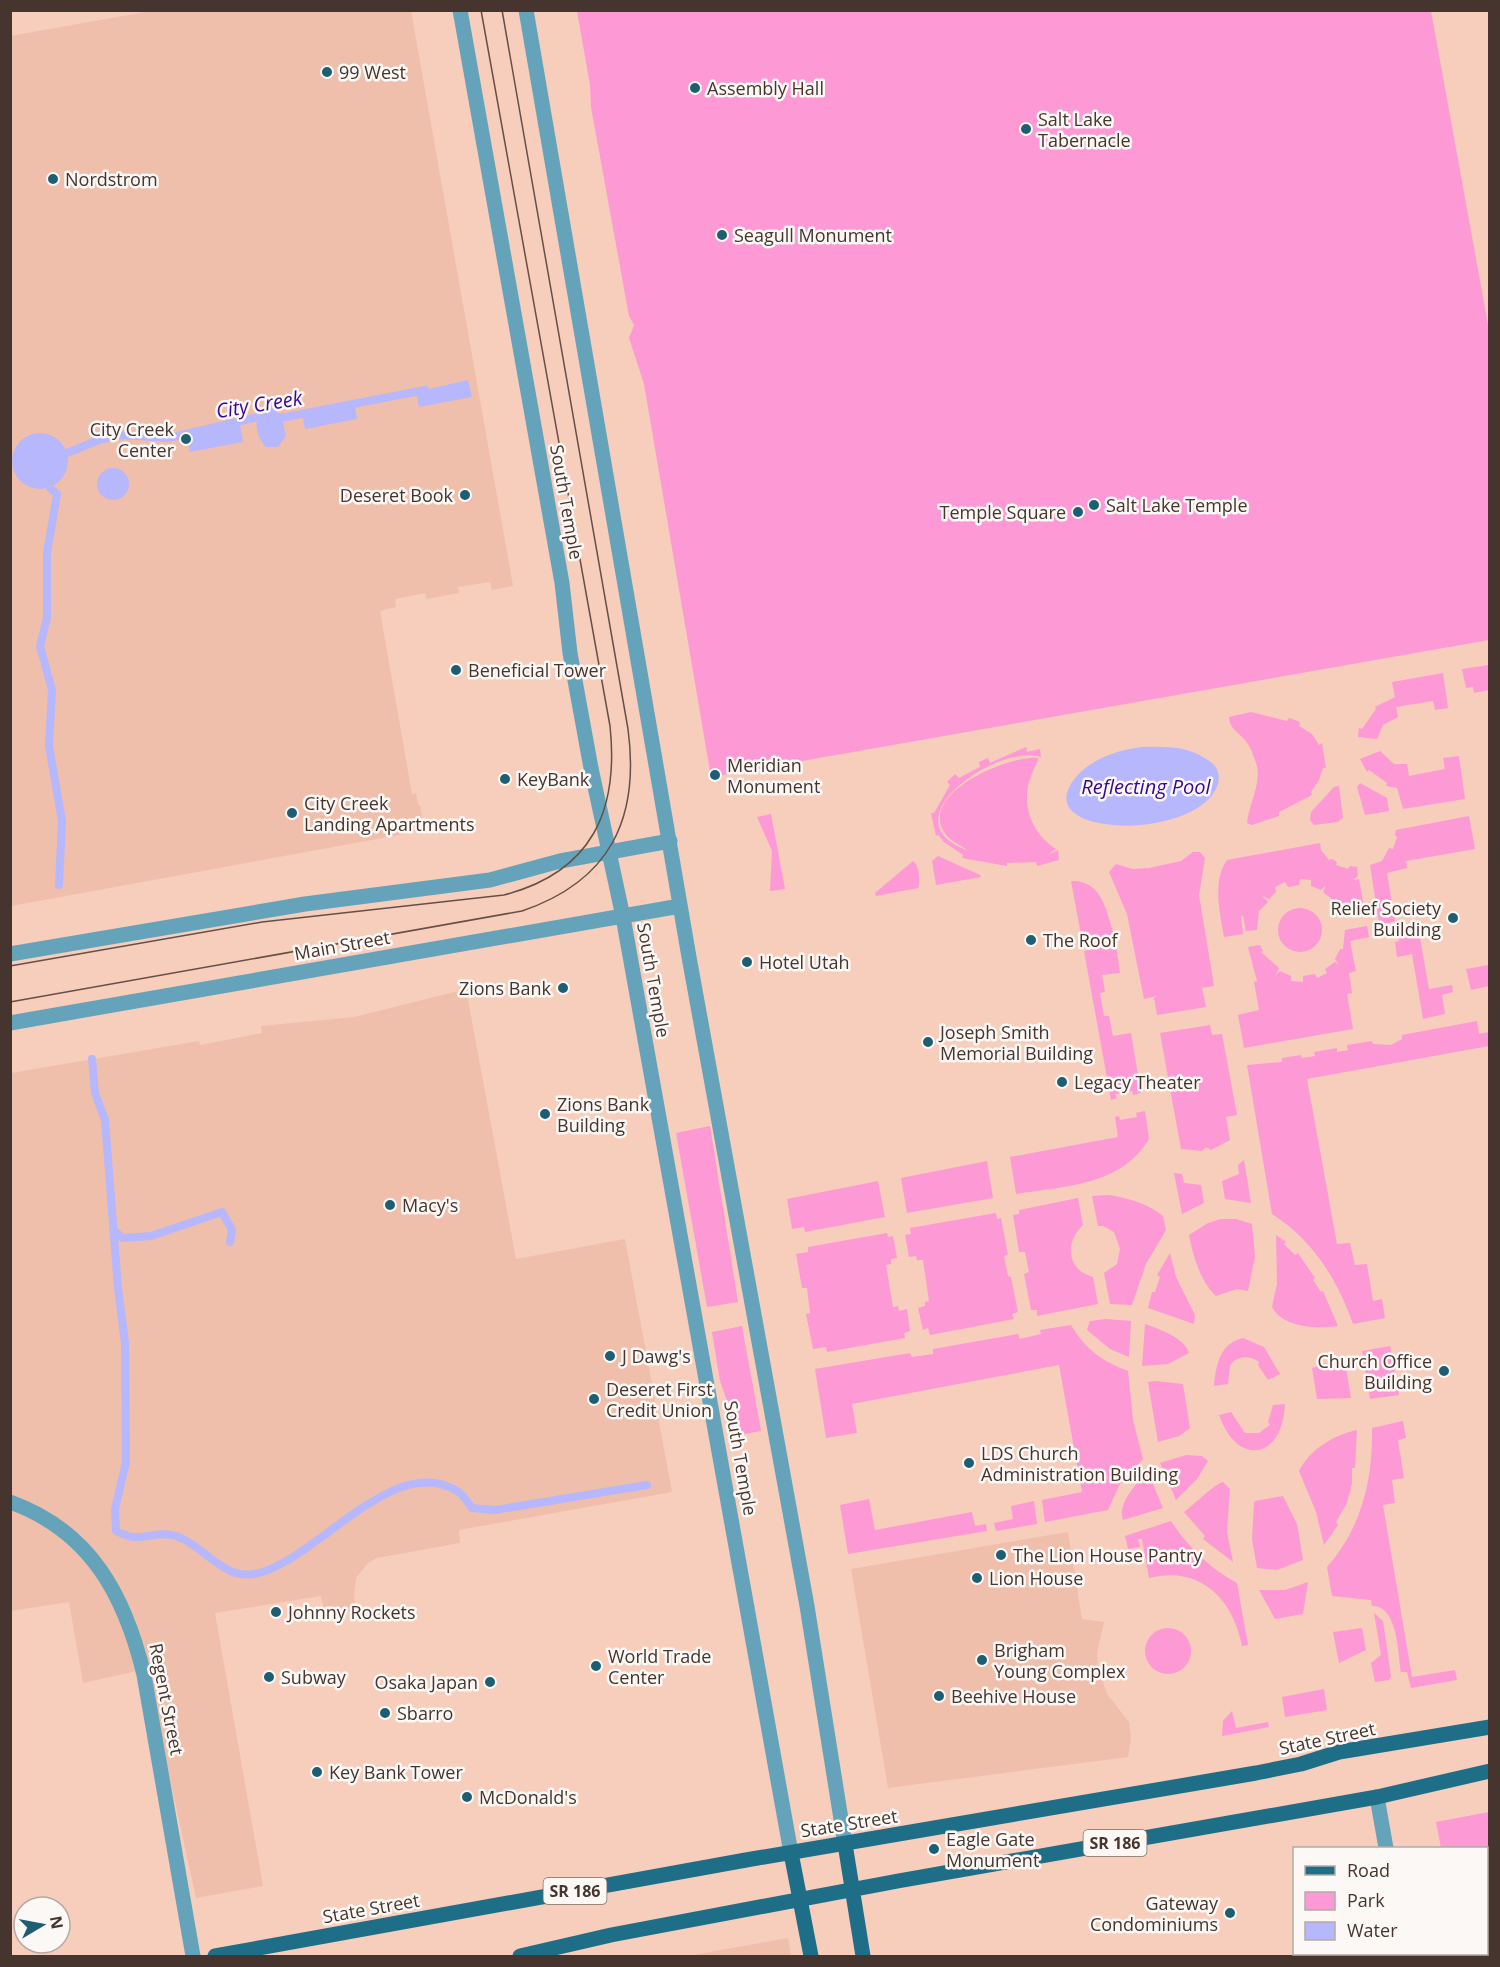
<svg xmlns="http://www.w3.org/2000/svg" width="1500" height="1967" viewBox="0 0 1500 1967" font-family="'Open Sans',sans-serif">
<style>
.built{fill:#f0bfab}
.green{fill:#fd99d5}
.water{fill:#b6b7fc}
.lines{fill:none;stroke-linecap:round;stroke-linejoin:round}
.stream{stroke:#b6b7fc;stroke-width:8}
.minor{stroke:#64a3ba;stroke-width:15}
.major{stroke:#1f6e87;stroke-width:15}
.tram{stroke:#654f47;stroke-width:1.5}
.poi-dot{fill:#1d5e73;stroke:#fcf8f6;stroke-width:2}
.labels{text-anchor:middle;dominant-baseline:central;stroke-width:5;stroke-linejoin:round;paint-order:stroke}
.shield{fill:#fcf8f6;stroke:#7d706a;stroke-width:1.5}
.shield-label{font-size:16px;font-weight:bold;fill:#46352e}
.poi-label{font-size:18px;fill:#46352e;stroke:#fcf8f6;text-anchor:start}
.street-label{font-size:18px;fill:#46352e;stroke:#fcf8f6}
.water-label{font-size:20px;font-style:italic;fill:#360794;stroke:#fcf8f6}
</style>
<rect width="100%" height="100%" fill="#f7cdbc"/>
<path class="built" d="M151 11H411L513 586 492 590 490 582 458 587 459 593 426 599 425 593 395 599 396 607 380 611 412 794 416 793 418 805H420L423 823 436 821 437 828 11 906 10 36Z
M466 989 516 1259 625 1239 672 1492 459 1530 460 1543 377 1558 368 1563 356 1578 354 1595 356 1610 325 1615 321 1596 215 1613 263 1886 196 1898 146 1669 83 1683 69 1602 11 1611V1073L199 1041 200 1045 262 1033 261 1026 354 1017Z
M1068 1532 1082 1619 1104 1622 1097 1652 1098 1667 1107 1694 1129 1722 1131 1739 1128 1757 888 1788 851 1569Z
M788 1938 791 1956H687Z"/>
<path class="green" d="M577 11H1431L1489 330V640L711 777 644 384 629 338 634 325 629 316 591 107 590 85Z
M1489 665V690L1474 693 1473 687 1466 688 1462 669Z
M1443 673 1448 708 1435 710 1433 701 1396 707 1398 717 1383 725 1377 739 1358 737 1359 728 1362 729 1376 709 1375 707 1395 697 1392 682Z
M1251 712 1287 721 1289 718 1300 722 1299 726 1312 734 1319 745 1322 743 1326 768H1323L1319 780 1311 792 1312 795 1279 812V816L1252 825 1247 823C1249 804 1261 785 1257 766 1254 757 1251 747 1245 740 1238 732 1229 728 1229 717Z
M1026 747 1027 752 1040 749 1041 757C997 743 886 821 967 850 959 844 948 840 943 830 922 792 1009 755 1038 758 1038 763 1032 772 1030 779 1021 805 1032 834 1056 849L1048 855 1058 850 1059 860 1037 866 1036 862 1007 863V866L962 858 963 855 944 842 938 835 936 836 931 813H934L950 785 947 782 955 774 959 778 980 767 979 762 988 758 990 763Z
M1380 751 1394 764H1407L1409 776 1445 769 1443 758 1459 756 1465 799 1403 809 1397 788 1386 786 1387 783 1369 770 1367 772 1360 759Z
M1360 783 1387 798 1389 811 1365 815 1357 787Z
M1339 786 1343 818 1338 822 1314 825 1310 820 1311 812 1334 787Z
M771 814 785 889 770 891 772 851 757 817Z
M1469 816 1475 849 1406 861 1407 868 1387 873 1395 921 1388 923 1389 934 1381 935 1370 865 1382 861 1389 848 1393 849 1397 837 1395 835 1396 830Z
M1320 843 1321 850 1329 860 1332 859 1337 862 1336 865 1348 869 1350 866 1357 867 1358 876 1353 880 1359 879 1365 913 1342 915 1338 904 1323 892 1326 885 1321 890 1311 886V880L1300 879 1299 885 1288 887 1285 882 1275 887 1276 892 1269 899 1262 896 1268 902 1259 911 1257 930 1246 931 1243 916H1241L1243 934 1224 937C1220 913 1212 881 1227 860Z
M1193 852H1200L1205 858 1199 895 1214 986 1202 988 1206 1007 1157 1015 1154 998 1157 996 1144 999 1127 914 1109 872 1116 864 1132 869 1149 868 1181 861Z
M938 856 980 875 981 877 936 885 932 861Z
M913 861C919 865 921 882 918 888L876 896 875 893Z
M1071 881C1102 880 1106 910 1114 935L1082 940Z
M1278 930a22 22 0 1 1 44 0a22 22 0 1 1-44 0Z
M1367 926 1369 937 1350 941 1356 971 1349 973 1352 993 1347 994 1353 1029 1244 1048 1238 1015 1259 1010 1254 982 1257 981 1248 947 1260 945 1263 951 1261 952 1279 968 1276 975 1280 971 1291 976V981L1303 982V976L1315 974 1317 978 1327 973 1325 969 1335 962 1339 965 1335 959 1340 949H1343L1345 930Z
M1419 932 1429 989 1452 985 1453 992 1442 995 1445 1014 1423 1019 1412 954 1397 957 1395 942 1399 941 1398 936Z
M1116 945 1120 973 1102 975 1105 992 1100 993 1104 1016H1109L1113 1036 1131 1033 1141 1093 1133 1095 1132 1091 1115 1094 1117 1098 1111 1100 1084 951Z
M1489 965V986L1471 990 1466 969Z
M1477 1021 1479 1034 1489 1032V1046L1307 1079 1337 1244 1350 1243 1355 1265 1367 1264 1373 1301 1382 1299 1385 1318 1353 1324C1337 1279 1313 1240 1272 1214L1247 1065 1282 1062V1058L1301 1055 1302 1058 1315 1056 1314 1052 1337 1048V1052L1348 1050 1347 1045 1372 1041 1373 1044 1391 1045 1402 1039V1035Z
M1210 1025 1212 1035 1222 1034 1237 1115 1226 1117 1230 1140 1211 1150 1206 1147 1202 1151 1181 1149 1160 1033Z
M1145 1111 1149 1139C1121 1186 1065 1186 1016 1194L1010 1157 1118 1137 1115 1117 1119 1116 1120 1120 1137 1117 1136 1113Z
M710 1126 738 1302 707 1307 676 1133Z
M1244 1160 1251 1203 1225 1199 1222 1181 1239 1174 1238 1165Z
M987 1161 993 1198 907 1213 901 1178Z
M1174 1173 1182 1174 1184 1183 1201 1185 1204 1203 1182 1214Z
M878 1181 885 1217 805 1232 804 1227 792 1229 787 1199Z
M1110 1195C1130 1199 1147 1203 1163 1216L1166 1230 1146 1264 1132 1305 1110 1304 1104 1273 1117 1264 1120 1249 1114 1232 1103 1226H1098L1092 1196Z
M1078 1198 1083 1225C1064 1243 1067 1270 1093 1277L1098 1304 1037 1316V1310H1031L1024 1274 1029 1272 1025 1252H1019L1013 1215 1019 1214V1210Z
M996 1213 997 1219 1001 1218 1008 1255 1004 1256 1008 1276 1011 1277 1018 1312 1012 1314 1014 1319 930 1335 928 1328 923 1330 918 1308 925 1306V1302L929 1301 923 1260H917L916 1256 909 1257 905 1235 911 1234 910 1228Z
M1221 1219H1236L1252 1224 1255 1256 1248 1291 1237 1289 1216 1296C1200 1281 1193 1256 1189 1235L1208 1223Z
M887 1233 888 1237 893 1236 897 1258 891 1259V1264L886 1265 893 1307 898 1306 899 1311 907 1309 910 1331 904 1333 905 1338 827 1352 826 1347 813 1349 806 1314 810 1313 807 1288H802L796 1254 808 1252V1247Z
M1276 1235 1286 1242 1284 1244 1295 1255 1298 1253 1315 1278 1313 1280 1321 1292 1323 1291 1338 1326C1317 1329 1283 1328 1272 1307L1277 1284Z
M1170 1253 1176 1277 1195 1315 1194 1324 1148 1308 1152 1292H1155L1160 1277 1157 1275Z
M1106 1319 1131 1321 1129 1357 1110 1349 1087 1330 1090 1321Z
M1145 1324C1159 1329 1185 1338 1189 1353L1168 1364 1142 1366Z
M1071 1325C1086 1350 1102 1361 1128 1371L1133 1420 1143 1459 1120 1484 1108 1510 1045 1522 1042 1500 1082 1492 1059 1365 852 1404 857 1433 826 1438 815 1369 910 1353 912 1357 933 1354V1349L1018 1334 1020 1339 1041 1334 1040 1330Z
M742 1326 761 1431 739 1435 720 1381 712 1332Z
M1243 1338 1264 1347 1280 1374 1268 1380 1258 1365 1259 1362C1250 1355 1236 1355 1230 1366L1228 1384 1214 1386C1216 1365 1220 1343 1243 1338Z
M1390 1346 1399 1395 1370 1399 1362 1351Z
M1344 1357 1351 1398 1317 1399 1312 1368Z
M1156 1381 1183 1384 1190 1428 1179 1436 1158 1442 1148 1382Z
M1285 1404C1283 1460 1237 1467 1219 1415L1231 1412 1245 1433H1259L1270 1425 1268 1422 1273 1405Z
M1403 1421 1406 1438 1398 1440 1404 1478 1392 1480 1395 1503 1383 1505 1412 1677 1455 1670 1457 1680 1411 1688 1407 1672H1401C1398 1654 1398 1605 1372 1606L1371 1600 1332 1596 1327 1567C1362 1527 1373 1480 1372 1428Z
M1357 1430 1355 1468H1352V1483L1347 1503 1336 1522 1338 1525 1324 1545 1316 1512 1299 1471C1310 1449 1334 1435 1357 1430Z
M1186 1455 1202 1456 1208 1461 1197 1479 1176 1500 1160 1463Z
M1148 1472 1163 1508 1123 1520C1117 1504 1137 1482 1148 1472Z
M1223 1482 1230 1489 1227 1532 1233 1562 1203 1539 1205 1536 1184 1512C1194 1505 1214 1484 1223 1482Z
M1283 1496 1297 1524 1303 1560 1277 1570 1257 1568 1252 1539 1254 1503 1255 1501Z
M869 1499 875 1530 972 1512 975 1526 986 1524 987 1531 848 1554 840 1505Z
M1034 1501 1037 1524 996 1531 994 1523 1013 1519 1011 1506Z
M1171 1521C1188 1547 1209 1568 1237 1583L1248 1645 1242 1646C1233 1599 1200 1565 1149 1578L1142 1539H1138L1140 1547 1128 1549 1125 1536Z
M1308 1582 1303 1614 1275 1619 1259 1590H1285Z
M1374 1613 1383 1621 1391 1676 1389 1680 1375 1682 1371 1663 1381 1655Z
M1145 1651a23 23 0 1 1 46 0a23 23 0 1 1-46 0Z
M1362 1628 1366 1650 1339 1663 1333 1632Z
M1324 1689 1327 1710 1285 1717 1282 1697Z
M1232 1711 1236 1728 1268 1722 1269 1727 1222 1736 1223 1721Z
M1489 1812V1956H1461V1954H1486V1848H1441L1436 1822Z"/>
<path class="water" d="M468 380 472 397 419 407 416 392Z
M355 404 357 419 305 429 302 413Z
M264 408H274L282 417 286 436 278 447H266C256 437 252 419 264 408Z
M240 425 243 442 190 452 187 435Z
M12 461a28 28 0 1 1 56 0a28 28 0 1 1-56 0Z
M97 484a16 16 0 1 1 32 0a16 16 0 1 1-32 0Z
M1143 747C1168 746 1191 746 1212 763 1218 768 1220 776 1218 784 1200 840 1037 839 1071 784 1086 760 1116 750 1143 747Z"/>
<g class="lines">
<path class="stream" d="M67 453 99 440 122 435 169 438 258 417H286L425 390
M50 488 57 494 47 553V618L40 646 52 690 49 746 62 821 59 885
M92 1059 95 1093 105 1120 118 1288 125 1343 126 1462 115 1509 116 1531C121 1533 128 1537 134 1537 152 1538 163 1529 183 1539 207 1551 225 1579 254 1574 314 1564 392 1451 457 1491 463 1494 468 1503 472 1508L495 1510 647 1485
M114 1230 122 1238 151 1236 222 1212 232 1230 230 1242"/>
<path class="minor" d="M460 10 562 583 570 653 591 768 623 917 791 1853
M526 10 689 957 807 1606 845 1844
M10 954 305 904 490 880 560 861 670 841
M10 1023 680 906
M10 1502C91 1531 125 1596 144 1675L193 1956
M1377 1797 1386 1848
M1406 1954V1956"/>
<path class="major" d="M845 1844 863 1956
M791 1853 811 1956
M215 1956 746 1860 1256 1773 1301 1764 1339 1752 1490 1727
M520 1956 611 1935 898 1881 1377 1797 1490 1771"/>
<path class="tram" d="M10 966 262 922 504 895C592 872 619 811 610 726L481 10
M10 1002 522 911C610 881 640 819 628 729L502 10"/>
</g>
<g class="poi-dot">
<circle cx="327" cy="72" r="6"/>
<circle cx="695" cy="88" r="6"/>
<circle cx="1026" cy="129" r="6"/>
<circle cx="53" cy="179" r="6"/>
<circle cx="722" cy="235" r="6"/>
<circle cx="186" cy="439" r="6"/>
<circle cx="465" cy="495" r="6"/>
<circle cx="1094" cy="505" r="6"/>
<circle cx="1078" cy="512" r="6"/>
<circle cx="456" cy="670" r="6"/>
<circle cx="715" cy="775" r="6"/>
<circle cx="505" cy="779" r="6"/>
<circle cx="292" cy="813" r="6"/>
<circle cx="1453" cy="918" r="6"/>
<circle cx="1031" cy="940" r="6"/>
<circle cx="747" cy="962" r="6"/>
<circle cx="563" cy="988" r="6"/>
<circle cx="928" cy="1042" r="6"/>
<circle cx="1062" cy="1082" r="6"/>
<circle cx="545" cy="1114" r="6"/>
<circle cx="390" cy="1205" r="6"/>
<circle cx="610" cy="1356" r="6"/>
<circle cx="1444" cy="1371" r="6"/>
<circle cx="594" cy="1399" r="6"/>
<circle cx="969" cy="1463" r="6"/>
<circle cx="1001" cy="1555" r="6"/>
<circle cx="977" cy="1578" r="6"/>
<circle cx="276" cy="1612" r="6"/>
<circle cx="982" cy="1660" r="6"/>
<circle cx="596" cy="1666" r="6"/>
<circle cx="269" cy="1677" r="6"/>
<circle cx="490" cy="1682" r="6"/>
<circle cx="939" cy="1696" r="6"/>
<circle cx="385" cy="1713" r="6"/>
<circle cx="317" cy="1772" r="6"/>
<circle cx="467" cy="1797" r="6"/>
<circle cx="934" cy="1849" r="6"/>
<circle cx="1230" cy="1913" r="6"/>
</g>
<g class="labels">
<g class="shield">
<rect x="1083.5" y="1830" width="63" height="26" rx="4.5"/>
<rect x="543.5" y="1878" width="63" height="26" rx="4.5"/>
</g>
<g class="shield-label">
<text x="1115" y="1843">SR 186</text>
<text x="575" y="1891">SR 186</text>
</g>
<g class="poi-label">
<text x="339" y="72">99 West</text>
<text x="707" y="88">Assembly Hall</text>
<text x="1038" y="119">Salt Lake<tspan x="1038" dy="21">Tabernacle</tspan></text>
<text x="65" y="179">Nordstrom</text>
<text x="734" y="235">Seagull Monument</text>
<text x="174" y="429" text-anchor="end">City Creek<tspan x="174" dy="21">Center</tspan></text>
<text x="453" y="495" text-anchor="end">Deseret Book</text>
<text x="1106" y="505">Salt Lake Temple</text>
<text x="1066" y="512" text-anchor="end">Temple Square</text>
<text x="468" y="670">Beneficial Tower</text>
<text x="727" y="765">Meridian<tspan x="727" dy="21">Monument</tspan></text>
<text x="517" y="779">KeyBank</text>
<text x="304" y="803">City Creek<tspan x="304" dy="21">Landing Apartments</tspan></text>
<text x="1441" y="908" text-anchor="end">Relief Society<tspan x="1441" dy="21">Building</tspan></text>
<text x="1043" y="940">The Roof</text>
<text x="759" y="962">Hotel Utah</text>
<text x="551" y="988" text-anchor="end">Zions Bank</text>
<text x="940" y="1032">Joseph Smith<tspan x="940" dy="21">Memorial Building</tspan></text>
<text x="1074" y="1082">Legacy Theater</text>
<text x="557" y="1104">Zions Bank<tspan x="557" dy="21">Building</tspan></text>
<text x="402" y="1205">Macy's</text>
<text x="622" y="1356">J Dawg's</text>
<text x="1432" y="1361" text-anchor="end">Church Office<tspan x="1432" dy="21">Building</tspan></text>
<text x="606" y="1389">Deseret First<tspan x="606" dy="21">Credit Union</tspan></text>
<text x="981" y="1453">LDS Church<tspan x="981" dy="21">Administration Building</tspan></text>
<text x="1013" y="1555">The Lion House Pantry</text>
<text x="989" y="1578">Lion House</text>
<text x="288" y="1612">Johnny Rockets</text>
<text x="994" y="1650">Brigham<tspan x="994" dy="21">Young Complex</tspan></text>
<text x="608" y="1656">World Trade<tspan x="608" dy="21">Center</tspan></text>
<text x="281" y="1677">Subway</text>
<text x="478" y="1682" text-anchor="end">Osaka Japan</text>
<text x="951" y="1696">Beehive House</text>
<text x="397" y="1713">Sbarro</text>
<text x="329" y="1772">Key Bank Tower</text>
<text x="479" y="1797">McDonald's</text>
<text x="946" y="1839">Eagle Gate<tspan x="946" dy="21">Monument</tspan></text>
<text x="1218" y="1903" text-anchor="end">Gateway<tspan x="1218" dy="21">Condominiums</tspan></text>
</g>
<g class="street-label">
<text transform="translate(567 502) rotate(80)">South Temple</text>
<text transform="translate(342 945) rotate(-10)">Main Street</text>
<text transform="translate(654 980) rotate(80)">South Temple</text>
<text transform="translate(741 1458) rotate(80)">South Temple</text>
<text transform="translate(167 1699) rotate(79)">Regent Street</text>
<text transform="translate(1327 1738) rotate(-12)">State Street</text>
<text transform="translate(849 1823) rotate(-9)">State Street</text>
<text transform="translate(371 1908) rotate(-10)">State Street</text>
</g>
<g class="water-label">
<text transform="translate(259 404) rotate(-9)">City Creek</text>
<text x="1146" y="786">Reflecting Pool</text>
</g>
</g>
<rect width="1500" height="1967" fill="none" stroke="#46352e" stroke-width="24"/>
<rect x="1293" y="1847" width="195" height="108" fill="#fcf8f6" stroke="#b3aaa6" stroke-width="1.5"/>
<rect x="1305" y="1866" width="30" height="9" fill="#1f6e87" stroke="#b3aaa6" stroke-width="1.5"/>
<text x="1347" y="1877" font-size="18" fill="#46352e">Road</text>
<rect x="1305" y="1892" width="30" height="18" fill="#fd99d5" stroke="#b3aaa6" stroke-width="1.5"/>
<text x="1347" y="1907" font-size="18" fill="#46352e">Park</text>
<rect x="1305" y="1922" width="30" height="18" fill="#b6b7fc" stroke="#b3aaa6" stroke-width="1.5"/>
<text x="1347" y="1937" font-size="18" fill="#46352e">Water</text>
<g transform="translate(42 1925) rotate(80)"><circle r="28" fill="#fcf8f6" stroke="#b3aaa6" stroke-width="1.5"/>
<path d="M0-4.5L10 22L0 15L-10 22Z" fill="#1d5e73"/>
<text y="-9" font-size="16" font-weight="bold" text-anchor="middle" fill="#46352e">N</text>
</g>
</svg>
